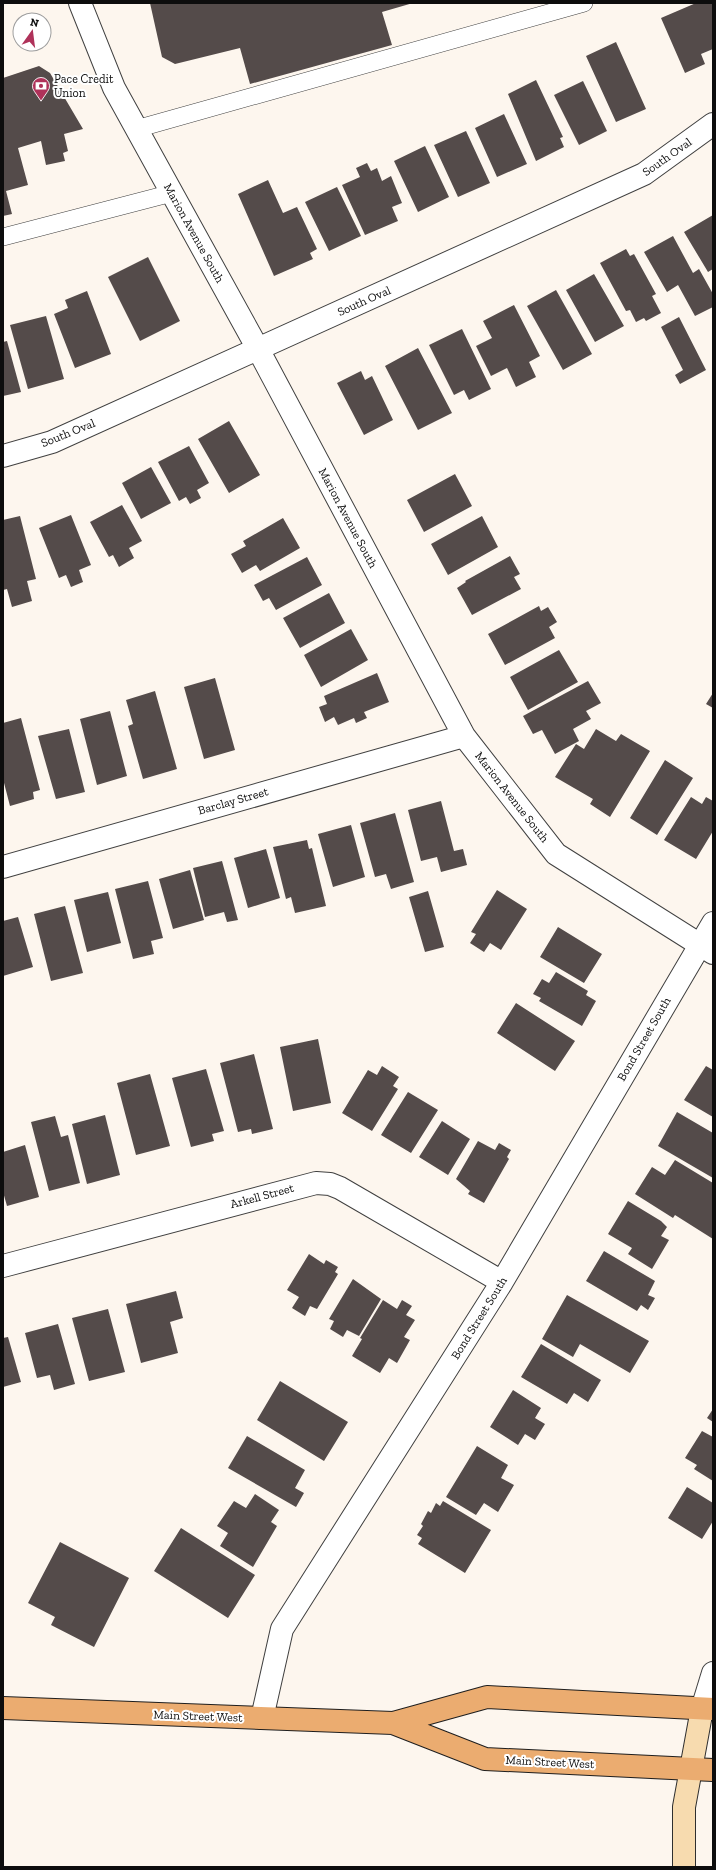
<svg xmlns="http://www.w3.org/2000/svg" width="716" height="1870" viewBox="0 0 716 1870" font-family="'Zilla Slab',serif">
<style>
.building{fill:#544b4a}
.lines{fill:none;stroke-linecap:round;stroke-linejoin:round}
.service-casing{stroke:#404040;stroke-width:18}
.minor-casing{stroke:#404040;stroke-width:24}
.tertiary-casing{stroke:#404040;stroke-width:24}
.secondary-casing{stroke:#2f2f2f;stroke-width:24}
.primary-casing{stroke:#1e1e1e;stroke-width:24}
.service{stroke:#fff;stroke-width:17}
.minor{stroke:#fff;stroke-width:22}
.tertiary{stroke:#fff;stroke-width:22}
.secondary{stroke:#f7dbaf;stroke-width:22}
.primary{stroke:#ebac70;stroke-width:22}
.labels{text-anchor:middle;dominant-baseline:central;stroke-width:4;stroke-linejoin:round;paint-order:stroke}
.poi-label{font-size:12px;fill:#0d0d0d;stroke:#fff;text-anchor:start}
.street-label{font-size:12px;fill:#0d0d0d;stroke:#fff}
</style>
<rect width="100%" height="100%" fill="#fdf6ee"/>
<path class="building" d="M150 3H413L382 12 392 45 250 84 240 48 175 64 162 57Z
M696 3H713V49L701 54 705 64 685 73 661 18Z
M616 42 646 109 616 122 586 56Z
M39 66 50 73 83 129 64 134 68 151 63 153 65 161 46 165 41 141 18 148 28 185 6 191 12 214 3 216V78Z
M536 80 563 137 560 138 564 147 536 161 508 94Z
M583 81 607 131 579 145 554 95Z
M504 114 527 164 497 177 475 128Z
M466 131 490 183 458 197 434 145Z
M425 146 449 197 418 212 394 161Z
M367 163 371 171 377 168 382 181 391 176 402 203 392 207 398 221 365 235 342 185 360 177 356 168Z
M268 180 283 213 297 207 317 249 310 253 313 259 274 276 238 194Z
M337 187 361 236 329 251 305 202Z
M713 215V269L708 272 684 232Z
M673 236 693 273 699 269 713 294V307L695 316 678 285 667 292 644 252Z
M626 249 630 256 634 254 656 294 652 296 661 313 646 321 644 318 636 322 630 310 626 311 600 263Z
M148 257 180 321 140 341 108 277Z
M594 274 624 326 595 342 566 290Z
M556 290 592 354 563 370 527 306Z
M87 291 111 354 75 368 54 314 68 308 65 300Z
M514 305 540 356 529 362 536 377 516 387 507 368 491 376 476 346 492 338 483 321Z
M46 316 64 379 28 389 10 325Z
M679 317 706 370 680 384 675 375 683 370 661 327Z
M462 329 491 389 469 400 464 390 454 395 429 345Z
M7 341 21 392 3 396V342Z
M418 348 452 413 418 430 385 366Z
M361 371 365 380 372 376 393 420 364 435 337 383Z
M229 421 260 475 229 493 198 439Z
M189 446 209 483 197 490 201 498 190 504 186 497 179 501 158 462Z
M151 467 171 503 141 519 122 483Z
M455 474 472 506 424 532 407 500Z
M122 505 142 541 129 548 134 558 119 567 113 555 109 557 90 522Z
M71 515 91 565 79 570 83 582 71 587 66 575 59 578 39 528Z
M20 516 36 579 27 581 32 601 12 607 7 589 3 590V520Z
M482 516 498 547 448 575 431 544Z
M283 518 300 548 260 571 256 565 242 573 231 554 246 546 243 541Z
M510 556 520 574 514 577 521 589 472 615 457 588 466 582 465 581Z
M307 557 322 585 276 610 269 598 263 601 254 585Z
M329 593 345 623 300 648 283 618Z
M539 606 541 611 548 607 557 622 549 627 555 638 505 665 488 634Z
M351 629 368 660 321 687 304 655Z
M559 650 578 682 528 710 510 677Z
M377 673 389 702 364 712 367 718 356 723 354 718 338 725 334 717 325 722 319 707 327 704 324 696Z
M215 678 235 750 204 759 184 687Z
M588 681 601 703 586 711 591 719 573 729 579 741 555 754 542 730 533 734 523 716Z
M155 691 177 769 143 779 128 726 133 724 126 700Z
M713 693V708L706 704Z
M110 711 127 776 97 785 80 719Z
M21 718 40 790 33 792 34 799 10 806 3 779V723Z
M69 729 85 792 56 799 38 736Z
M596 729 616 741 621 734 650 751 610 817 590 804 593 799 555 777 576 744 584 749Z
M665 760 693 778 657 835 630 818Z
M691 797 702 804 706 797 713 801V831L696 859 664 840Z
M441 801 454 851 463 849 467 865 441 872 437 857 421 861 408 810Z
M395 813 414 882 391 889 386 874 375 877 360 823Z
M351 825 365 877 333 887 318 834Z
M307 840 309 849 312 848 326 906 295 913 291 897 286 899 273 847Z
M266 849 280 898 248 908 234 858Z
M222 861 238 920 227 922 224 912 205 917 193 868Z
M190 870 204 920 173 929 159 879Z
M148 881 163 938 151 941 154 954 133 959 115 889Z
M497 890 527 909 501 950 490 943 484 952 470 943 476 934 471 932Z
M428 891 444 947 425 952 409 897Z
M108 892 121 943 87 952 74 900Z
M65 906 83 973 51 981 34 914Z
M18 917 33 967 3 976V921Z
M558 927 602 954 584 983 540 957Z
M556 972 588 991 586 995 596 1001 582 1026 539 1001 541 998 533 994 542 979 549 983Z
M516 1003 575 1041 555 1071 497 1033Z
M318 1039 331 1103 293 1111 280 1047Z
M254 1054 273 1129 252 1134 251 1129 238 1132 220 1063Z
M382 1066 399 1077 393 1086 398 1089 372 1131 342 1113 368 1070 377 1075Z
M706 1066 713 1070V1117L684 1100Z
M206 1069 224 1131 212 1134 214 1141 191 1147 172 1078Z
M150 1074 170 1146 136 1155 117 1083Z
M408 1092 438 1110 411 1153 381 1135Z
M677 1112 713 1133V1178L658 1146Z
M105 1115 120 1175 87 1184 72 1124Z
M55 1116 61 1137 68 1135 80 1183 49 1191 31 1122Z
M442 1121 470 1139 448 1175 419 1157Z
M478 1141 495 1150 499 1143 511 1150 507 1157 509 1159 484 1203 468 1194 470 1191 456 1179Z
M25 1145 39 1197 7 1206 3 1192V1152Z
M675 1160 713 1183V1239L675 1215 673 1218 635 1194 652 1167 665 1175Z
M628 1201 661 1221 667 1227 661 1236 669 1240 652 1269 628 1254 632 1248 608 1234Z
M604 1251 655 1281 648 1295 655 1298 648 1310 641 1305 637 1311 586 1281Z
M309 1254 324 1264 326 1260 338 1267 335 1272 338 1274 317 1309 310 1306 305 1316 292 1308 299 1297 287 1290Z
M353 1279 381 1299 359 1336 347 1330 343 1337 330 1329 334 1321 329 1319Z
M176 1291 183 1318 170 1322 178 1353 141 1363 126 1304Z
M567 1295 649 1341 630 1373 580 1344 573 1357 542 1339Z
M383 1300 397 1309 402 1300 412 1306 406 1315 415 1320 404 1337 410 1340 397 1363 389 1358 380 1373 352 1356 362 1339 360 1338Z
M108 1309 125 1372 89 1381 72 1318Z
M58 1324 75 1384 54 1390 50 1375 37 1378 25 1333Z
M8 1337 21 1382 3 1387V1338Z
M541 1344 601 1380 588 1402 574 1393 567 1404 521 1377Z
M280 1381 348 1422 324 1461 257 1420Z
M513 1390 541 1408 535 1418 545 1424 535 1440 525 1434 518 1445 490 1427Z
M713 1409V1422L707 1418Z
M702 1431 713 1437V1481L694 1469 697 1465 685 1458Z
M247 1436 305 1470 295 1488 304 1493 296 1507 228 1468Z
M477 1446 508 1465 501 1478 514 1485 498 1512 484 1503 476 1515 446 1497Z
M687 1487 713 1503V1521L702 1539 668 1518Z
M255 1494 279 1510 271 1522 277 1526 253 1567 220 1546 228 1533 217 1526 234 1501 246 1508Z
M443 1501 491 1530 465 1573 418 1544 422 1538 417 1535 423 1526 421 1524 428 1511 431 1513 436 1503 440 1506Z
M181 1528 255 1575 228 1618 154 1571Z
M60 1542 129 1578 94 1647 51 1625 55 1617 28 1603Z"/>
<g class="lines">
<defs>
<path id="service" d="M136 129 584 3
M3 237 172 193"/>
<path id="minor" d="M80 3 114 88 258 349 464 736 556 854 713 953
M3 456 52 442 644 174 713 124
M3 867 464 736
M3 1266 316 1183 330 1184 340 1188 502 1282
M262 1718 282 1629 502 1282 713 923"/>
<path id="tertiary" d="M702 1709 713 1673"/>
<path id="secondary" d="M684 1867V1807L702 1709"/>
<path id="primary" d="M3 1708 393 1723 487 1697 713 1709
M393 1723 485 1759 713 1770"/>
</defs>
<use href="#service" class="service-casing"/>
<use href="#minor" class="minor-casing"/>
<use href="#tertiary" class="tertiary-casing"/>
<use href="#secondary" class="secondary-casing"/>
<use href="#primary" class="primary-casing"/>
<use href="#service" class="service"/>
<use href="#minor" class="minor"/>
<use href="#tertiary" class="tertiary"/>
<use href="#secondary" class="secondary"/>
<use href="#primary" class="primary"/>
</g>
<defs>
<symbol id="bank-pin" viewBox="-11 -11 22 30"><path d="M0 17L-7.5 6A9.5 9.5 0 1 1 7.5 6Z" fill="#af325a" stroke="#fff"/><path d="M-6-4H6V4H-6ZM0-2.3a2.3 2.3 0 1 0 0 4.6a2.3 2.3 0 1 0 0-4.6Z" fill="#fff"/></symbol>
</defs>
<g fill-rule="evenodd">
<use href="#bank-pin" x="31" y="76" width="20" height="27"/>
</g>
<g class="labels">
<g class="poi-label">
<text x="54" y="79">Pace Credit<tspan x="54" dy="14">Union</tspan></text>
</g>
<g class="street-label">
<text transform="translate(667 157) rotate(-35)">South Oval</text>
<text transform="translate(194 233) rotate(61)">Marion Avenue South</text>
<text transform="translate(364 301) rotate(-24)">South Oval</text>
<text transform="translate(68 433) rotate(-22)">South Oval</text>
<text transform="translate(348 518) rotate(62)">Marion Avenue South</text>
<text transform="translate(512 797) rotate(52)">Marion Avenue South</text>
<text transform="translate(233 801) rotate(-16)">Barclay Street</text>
<text transform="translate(644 1039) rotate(-60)">Bond Street South</text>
<text transform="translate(262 1196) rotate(-15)">Arkell Street</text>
<text transform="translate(479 1318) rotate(-58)">Bond Street South</text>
<text transform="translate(198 1716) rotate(2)">Main Street West</text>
<text transform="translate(550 1762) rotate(3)">Main Street West</text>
</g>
</g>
<rect width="716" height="1870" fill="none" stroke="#0d0d0d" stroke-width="8"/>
<g transform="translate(32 32) rotate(14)"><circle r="19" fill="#ffffff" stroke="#9e9e9e"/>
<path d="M0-3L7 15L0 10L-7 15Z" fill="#af325a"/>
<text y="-6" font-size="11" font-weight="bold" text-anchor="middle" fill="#0d0d0d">N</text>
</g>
</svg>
